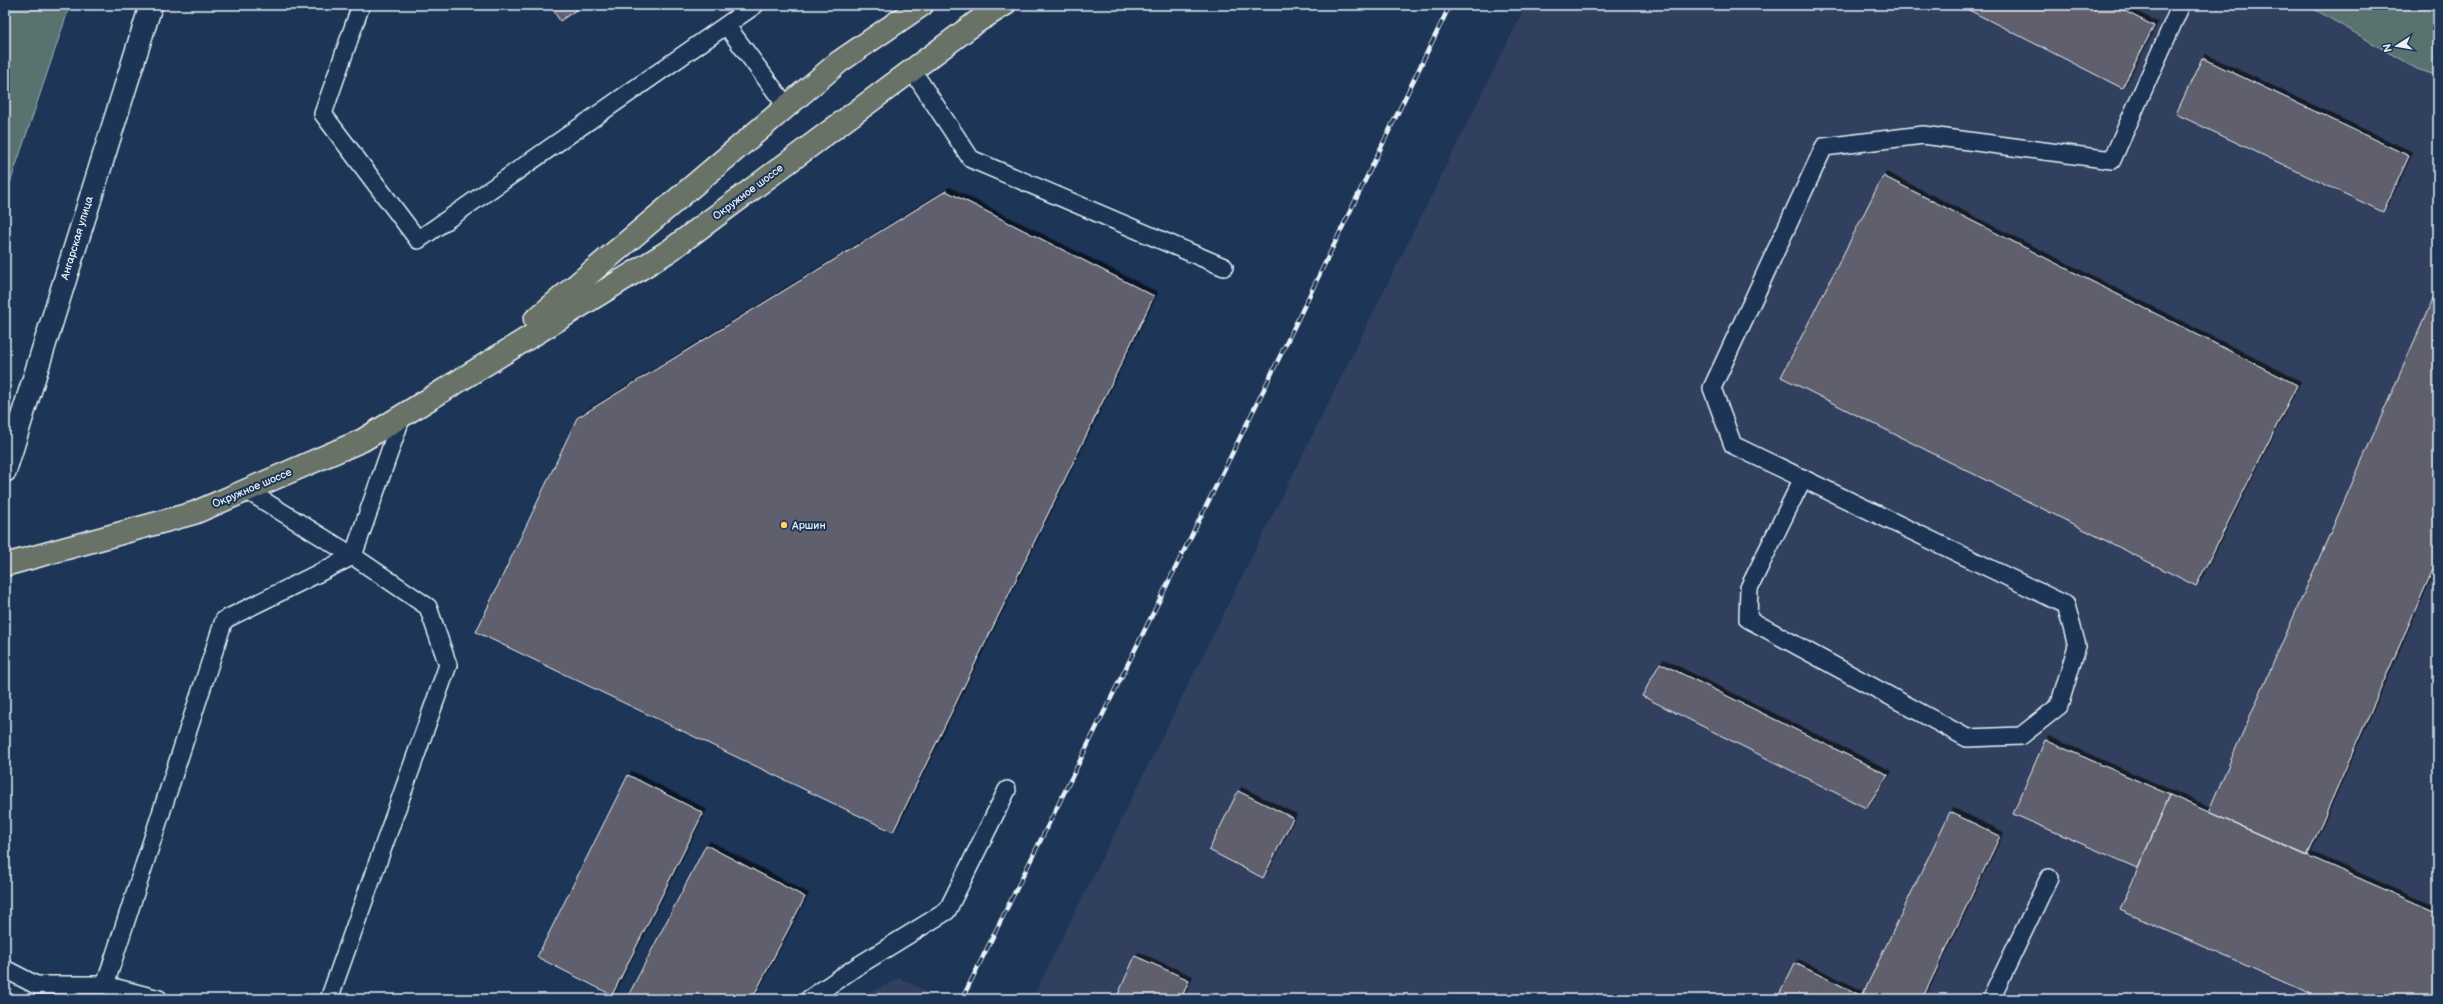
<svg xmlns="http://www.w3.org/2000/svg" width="2443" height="1004" viewBox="0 0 2443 1004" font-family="'Balsamiq Sans',sans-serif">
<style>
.built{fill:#31415e}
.green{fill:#58726f;stroke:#a0b2b4}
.building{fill:#615e6d;stroke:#e8f1f8;filter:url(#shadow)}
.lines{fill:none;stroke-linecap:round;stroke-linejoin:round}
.lane-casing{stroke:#e8f1f8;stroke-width:20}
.street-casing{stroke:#e8f1f8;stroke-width:25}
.primary-casing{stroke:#e8f1f8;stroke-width:25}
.lane{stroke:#1d3557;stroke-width:17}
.street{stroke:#1d3557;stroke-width:22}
.primary{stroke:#697266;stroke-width:22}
.rail-casing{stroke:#e8f1f8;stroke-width:4.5}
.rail{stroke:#1d3557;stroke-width:3;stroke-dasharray:9;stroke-linecap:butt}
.poi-dot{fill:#ffd166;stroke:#1d3557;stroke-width:1.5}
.labels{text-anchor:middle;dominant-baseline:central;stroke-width:4;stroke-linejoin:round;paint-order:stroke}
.street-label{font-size:11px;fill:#e8f1f8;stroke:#1d3557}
.poi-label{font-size:11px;fill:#e8f1f8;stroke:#1d3557;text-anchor:start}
</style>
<defs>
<filter id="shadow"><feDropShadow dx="3.5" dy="-3.5" stdDeviation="0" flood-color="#0009"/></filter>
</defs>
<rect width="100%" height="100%" fill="#1d3557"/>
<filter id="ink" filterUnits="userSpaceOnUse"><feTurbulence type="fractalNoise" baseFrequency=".025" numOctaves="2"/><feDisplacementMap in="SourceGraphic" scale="8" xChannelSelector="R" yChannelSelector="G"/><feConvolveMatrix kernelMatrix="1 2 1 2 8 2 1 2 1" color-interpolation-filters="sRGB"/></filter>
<g filter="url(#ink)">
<path class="built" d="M1526 5H2438V999H1032Z
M900 978 940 999H856Z"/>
<path class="green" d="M5 5H70L5 198Z
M2307 5H2438V76L2417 69Z"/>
<path class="building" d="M550 5H583L560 21Z
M1959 5H2113L2154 26 2122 88Z
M2202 58 2409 156 2383 212 2176 114Z
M1883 176 2297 385 2196 586 1781 377Z
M946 191 1154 296 893 832 476 632 577 418Z
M2438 287V558L2307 856 2208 812Z
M1660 663 1888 775 1866 808 1642 696Z
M2045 740 2170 795 2138 868 2013 814Z
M628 775 703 813 612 995 537 957Z
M1238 791 1293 818 1263 878 1209 850Z
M2170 795 2438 913V999H2322L2120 910Z
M1950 812 2000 836 1922 999H1777L1795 963 1862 996Z
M706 845 805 897 752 999H633L628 996Z
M1135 956 1189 980 1181 999H1116Z"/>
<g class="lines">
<defs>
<path id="lane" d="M361 5 323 114 418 240 755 5
M726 25 787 107
M912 70 971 159 1224 267
M1803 478 1749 588 1748 619 1967 738 2021 736 2059 706 2077 646 2066 605 1733 445 1712 388 1824 147 1923 135 2112 160 2181 5
M246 490 353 556 428 607 448 665 329 999
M5 969 36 985H105L159 999
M105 985 224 620 353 556 403 413
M809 999 856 967 947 911 1007 790
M1991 999 2049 878"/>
<path id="street" d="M5 471 151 5"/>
<path id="primary" d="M535 320 839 62 922 5
M5 565 194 513 363 440 669 251 978 21 1004 5"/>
</defs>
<use href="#lane" class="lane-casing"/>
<use href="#street" class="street-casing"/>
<use href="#primary" class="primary-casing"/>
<use href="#lane" class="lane"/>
<use href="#street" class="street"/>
<use href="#primary" class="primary"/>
<defs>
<path id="rail" d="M962 999 1266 385 1450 5"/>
</defs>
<use href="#rail" class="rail-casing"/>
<use href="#rail" class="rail"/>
</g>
</g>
<circle class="poi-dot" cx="784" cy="525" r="4"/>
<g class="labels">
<g class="street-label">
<text transform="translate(748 192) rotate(-37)">Окружное шоссе</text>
<text transform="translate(77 238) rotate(-73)">Ангарская улица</text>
<text transform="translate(252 488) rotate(-23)">Окружное шоссе</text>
</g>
<g class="poi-label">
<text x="792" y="525">Аршин</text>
</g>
</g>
<rect width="2443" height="1004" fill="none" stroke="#1d3557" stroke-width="20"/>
<rect x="10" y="10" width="2423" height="984" fill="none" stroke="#e8f1f8" stroke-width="1.5" filter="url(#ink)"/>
<g transform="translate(2397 46) rotate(258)" stroke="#1d3557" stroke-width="3" paint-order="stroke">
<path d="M0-3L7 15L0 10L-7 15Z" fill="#e8f1f8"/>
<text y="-6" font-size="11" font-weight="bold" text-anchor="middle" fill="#e8f1f8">N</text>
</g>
</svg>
